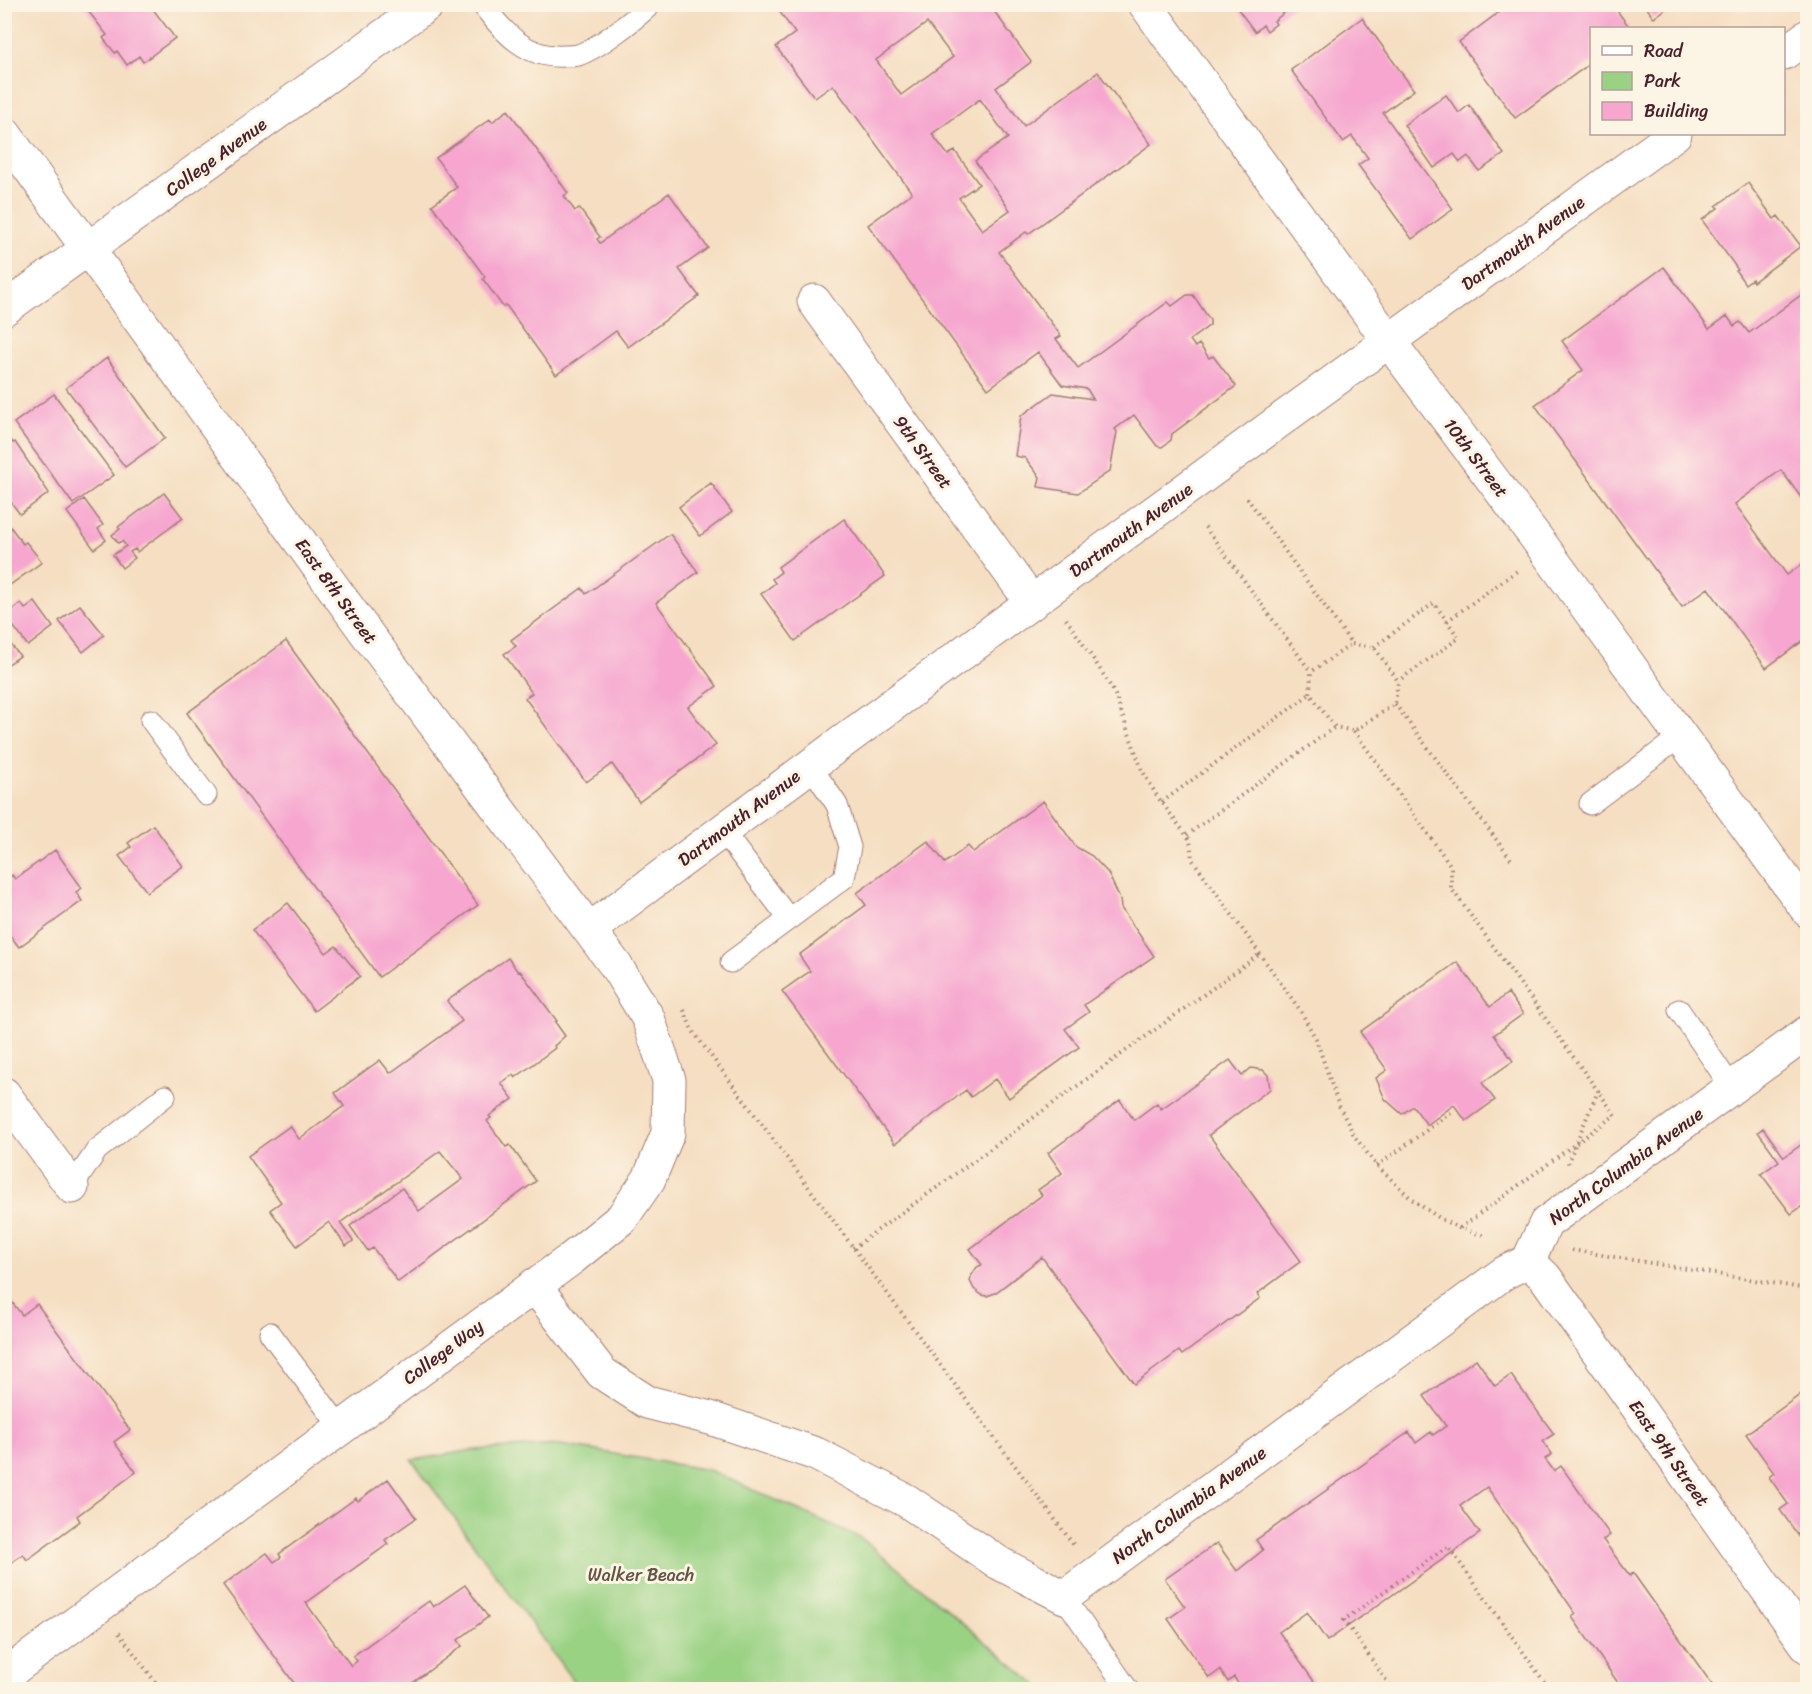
<svg xmlns="http://www.w3.org/2000/svg" width="1812" height="1694" viewBox="0 0 1812 1694" font-family="Sriracha,sans-serif">
<style>
.green{fill:#9ad284;stroke:#727858;stroke-width:1.5}
.building{fill:#f6a6cf;fill-rule:evenodd}
.lines{fill:none;stroke-linecap:round;stroke-linejoin:round}
.lane-casing{stroke:#a07e76;stroke-width:23}
.street-casing{stroke:#a07e76;stroke-width:35}
.secondary-casing{stroke:#a07e76;stroke-width:35}
.path{stroke:#a07e76;stroke-width:4;stroke-dasharray:1.5 4.5;stroke-linecap:butt}
.lane{stroke:#fff;stroke-width:21}
.street{stroke:#fff;stroke-width:33}
.secondary{stroke:#fff;stroke-width:33}
.labels{text-anchor:middle;dominant-baseline:central;stroke-width:6;stroke-linejoin:round;paint-order:stroke}
.street-label{font-size:18px;fill:#4a1f2b;stroke:#fcf5e5}
.park-label{font-size:18px;fill:#625546;stroke:#fcf5e5}
</style>
<rect width="100%" height="100%" fill="#fcf5e5"/>
<filter id="ink" filterUnits="userSpaceOnUse"><feTurbulence type="fractalNoise" baseFrequency=".0167" numOctaves="2"/><feDisplacementMap in="SourceGraphic" scale="12" xChannelSelector="R" yChannelSelector="G"/><feConvolveMatrix kernelMatrix="1 2 1 2 8 2 1 2 1" color-interpolation-filters="sRGB"/></filter>
<filter id="wash" filterUnits="userSpaceOnUse"><feTurbulence type="fractalNoise" baseFrequency=".008" numOctaves="4" result="noise"/><feDisplacementMap in="SourceGraphic" scale="24" xChannelSelector="R" yChannelSelector="G"/><feGaussianBlur stdDeviation="1.35" result="paint"/><feColorMatrix in="noise" values="0 0 0 0 0 0 0 0 0 0 0 0 0 0 0 0 0 1.4 0 .05"/><feComposite in="paint" operator="in"/></filter>
<g filter="url(#wash)">
<rect width="100%" height="100%" fill="#f5dec1"/>
<path class="green" d="M561 1445 709 1470 861 1538 1042 1689H579L412 1460 474 1450Z"/>
<g id="blocks">
<path class="building" d="M80 4H149L175 38 143 62 139 56 127 65 117 51 115 53 103 38 107 35 85 7 83 9Z
M774 4H989L1031 62 996 88 1024 126 1098 72 1151 144 1028 234 1026 232 999 252 1061 336 1056 339 1078 368 1168 302 1172 306 1187 295H1193L1210 320V325L1190 340 1195 347 1199 344 1209 358 1213 356 1236 386 1172 434 1171 440 1162 447 1157 446 1134 415 1115 429 1117 432 1110 471 1078 493 1038 487 1040 477 1025 458 1015 456 1021 416 1053 393 1093 399 1087 389 1062 385 1038 352 988 389 868 225 912 193 833 85 815 98 776 47 795 33ZM927 23 953 57 901 95 876 60ZM980 99 1008 138 975 161 1010 210 982 230 959 198 979 184 955 151 948 155 932 134Z
M1234 4H1295L1274 21 1276 24 1267 31 1263 25 1255 32Z
M1510 4H1612L1630 28H1592V62L1515 118 1459 42Z
M1644 4H1672L1654 18Z
M1362 18 1414 90 1383 113 1453 209 1412 239 1358 165 1368 158 1352 136 1343 142 1291 70Z
M1446 95 1459 113 1469 105 1504 154 1479 171 1468 156 1460 162 1454 154 1434 168 1404 125Z
M508 110 568 193 564 196 575 211 579 208 600 237 597 239 600 243 669 193 708 248 679 269 699 296 628 347 616 331 556 375 506 305 503 307 483 279 485 277 432 205 457 187 436 158 490 119 492 122Z
M1748 183 1774 219 1778 216 1801 246 1753 282 1752 279 1745 284 1736 271 1738 270 1702 220 1718 208 1716 206Z
M1664 267 1709 329 1727 316 1734 326 1740 322 1749 333 1808 290V507L1781 470 1735 504 1787 575 1808 560V637L1766 668 1708 588 1682 607 1535 405 1583 370 1562 341Z
M107 358 165 438 125 467 66 388Z
M54 394 114 475 73 504 14 423Z
M10 439 13 443 15 442 49 493 20 514 10 501 4 506V444Z
M711 483 732 512 700 536 679 507Z
M164 493 183 518 137 552 135 549 130 552 135 558 122 568 113 555 126 546 122 541 118 543 112 535 120 529 118 527Z
M84 499 103 525 98 529 106 540 94 549 67 512Z
M4 518 23 544 26 542 42 562 10 585 4 578Z
M844 519 885 576 795 641 761 594 775 583 772 579 781 572 778 567Z
M670 534 698 572 656 603 717 686 688 707 716 745 639 802 612 764 586 782 525 698 532 693 504 654 516 646 511 640 582 588 586 594Z
M35 602 53 627 28 646 5 615 21 603 25 609Z
M80 605 104 635 83 652 59 621Z
M4 636 20 656 4 667Z
M286 641 478 905 379 977 187 713Z
M1043 801 1076 847 1092 856 1108 873 1120 899 1121 908 1154 956 1084 1005 1089 1012 1065 1029 1079 1047 1009 1098 995 1079 971 1097 966 1090 895 1144 782 991 810 971 799 955 866 905 857 893 928 841 945 863 968 846 973 852Z
M153 825 183 866 147 892 119 856 131 847 128 843Z
M55 850 82 888 76 892 82 901 19 947 4 928V881L12 875 15 879Z
M288 903 326 953 336 946 360 976 314 1011 252 930Z
M508 958 518 972 520 971 557 1021 555 1022 565 1036 554 1046 555 1048 515 1078 513 1075 501 1083 513 1099 489 1116 491 1118 487 1121 506 1147 510 1145 536 1181 398 1282 373 1248 368 1251 350 1226 402 1188 419 1211 463 1179 440 1151 340 1223 353 1241 346 1246 329 1222 297 1246 270 1210 281 1202 248 1156 290 1126 299 1139 344 1106 335 1093 380 1060 390 1073 462 1021 447 1001Z
M1457 962 1490 1007 1508 993 1523 1014 1494 1035 1513 1061 1482 1083 1495 1100 1466 1121 1454 1105 1427 1125 1413 1106 1402 1114 1385 1099 1376 1078 1387 1070 1360 1032Z
M1230 1060 1242 1076 1251 1068 1263 1070 1268 1075 1270 1089 1209 1135 1301 1261 1257 1294 1260 1298 1182 1355 1179 1351 1134 1384 1042 1257 995 1293 987 1296 982 1295 974 1289 970 1281 971 1276 977 1267 982 1265 970 1249 1042 1195 1038 1190 1062 1173 1048 1153 1120 1100 1134 1120 1157 1103 1161 1109Z
M1763 1128 1784 1157 1808 1140V1202L1791 1214 1761 1174 1779 1161 1758 1132Z
M11 1301 22 1315 37 1304 130 1430 114 1442 136 1472 77 1516 80 1521 27 1560 23 1554 4 1568V1306Z
M1476 1359 1495 1386 1511 1375 1554 1434 1543 1441 1552 1454 1545 1459 1554 1471 1561 1466 1610 1535 1603 1540 1630 1576 1633 1573 1716 1690H1623L1572 1617 1576 1614 1487 1487 1460 1506 1480 1533 1327 1641 1307 1612 1279 1632 1320 1690H1242L1234 1677 1228 1682 1220 1670 1209 1678 1168 1619 1185 1607 1165 1579 1217 1543 1237 1571 1263 1550 1256 1540 1409 1432 1416 1443 1431 1432 1433 1435 1446 1426 1424 1396Z
M1808 1389V1549L1780 1510 1788 1504 1769 1477 1774 1473 1746 1434Z
M388 1479 416 1518 385 1540 388 1544 306 1603 351 1666 357 1661 353 1656 429 1601 433 1607 465 1585 488 1617 458 1640 462 1646 403 1690H299L223 1585 267 1553 274 1562 281 1557 279 1554 356 1498 358 1501Z"/>
</g>
</g>
<g filter="url(#ink)">
<use href="#blocks" fill-opacity="0" stroke="#a07e76" stroke-width="1.5"/>
<g class="lines">
<defs>
<path id="lane" d="M482 4C503 32 527 59 564 56 569 56 574 56 578 55 599 48 635 19 651 4
M151 720 206 795
M1590 804 1681 736
M722 830 789 919
M731 962 844 878 850 847 837 805 810 765
M1679 1010 1732 1088
M72 1187 97 1150 165 1096
M270 1333 341 1428
M1064 1597 1128 1690"/>
<path id="street" d="M1145 4 1388 340 1543 547 1808 911
M1784 53 1808 36
M4 133 367 634 616 966 648 1018 669 1080 668 1133 649 1179 622 1218 571 1259 4 1676
M814 301 1032 603
M589 930C949 662 1311 396 1675 134
M4 1094 72 1187
M1528 1261 1545 1277 1808 1647
M534 1285 602 1373 647 1402 710 1418 816 1454 907 1501 999 1563 1064 1597 1504 1273 1528 1261 1546 1223 1808 1032"/>
<path id="secondary" d="M4 309 428 4"/>
</defs>
<use href="#lane" class="lane-casing"/>
<use href="#street" class="street-casing"/>
<use href="#secondary" class="secondary-casing"/>
<path class="path" d="M1247 498 1352 644
M1205 527 1311 672
M1066 619 1098 666 1114 692 1142 770 1157 796 1190 840 1192 859 1300 1010 1316 1039 1339 1106 1355 1137 1377 1166 1413 1200 1441 1219 1459 1228 1485 1236
M1447 621 1517 571
M1352 644 1374 647 1398 681 1395 704 1354 731 1335 727 1310 694 1311 672Z
M1374 647 1434 603 1459 638 1398 681
M1395 704 1513 862
M1354 731 1451 866V888L1598 1091 1568 1162 1569 1165
M1162 802 1310 694
M1187 835 1335 727
M684 1010 692 1030 1073 1544
M1377 1166 1452 1112
M1460 1228 1615 1115 1598 1091
M853 1248 1260 954
M1572 1250 1808 1289
M119 1633 161 1690
M1393 1690 1344 1620 1448 1546 1550 1690"/>
<use href="#lane" class="lane"/>
<use href="#street" class="street"/>
<use href="#secondary" class="secondary"/>
</g>
</g>
<g class="labels">
<g class="street-label">
<text transform="translate(216 157) rotate(-36)">College Avenue</text>
<text transform="translate(1523 243) rotate(-36)">Dartmouth Avenue</text>
<text transform="translate(923 452) rotate(54)">9th Street</text>
<text transform="translate(1476 458) rotate(53)">10th Street</text>
<text transform="translate(1131 530) rotate(-36)">Dartmouth Avenue</text>
<text transform="translate(336 591) rotate(54)">East 8th Street</text>
<text transform="translate(739 818) rotate(-37)">Dartmouth Avenue</text>
<text transform="translate(1626 1166) rotate(-36)">North Columbia Avenue</text>
<text transform="translate(443 1352) rotate(-37)">College Way</text>
<text transform="translate(1669 1453) rotate(55)">East 9th Street</text>
<text transform="translate(1189 1505) rotate(-36)">North Columbia Avenue</text>
</g>
<g class="park-label">
<text x="641" y="1575">Walker Beach</text>
</g>
</g>
<rect width="1812" height="1694" fill="none" stroke="#fcf5e5" stroke-width="24"/>
<rect x="1590" y="27" width="195" height="108" fill="#fcf5e5" stroke="#b59f9b" stroke-width="1.5"/>
<rect x="1602" y="46" width="30" height="9" fill="#ffffff" stroke="#b59f9b" stroke-width="1.5"/>
<text x="1644" y="57" font-size="18" fill="#4a1f2b">Road</text>
<rect x="1602" y="72" width="30" height="18" fill="#9ad284" stroke="#b59f9b" stroke-width="1.5"/>
<text x="1644" y="87" font-size="18" fill="#4a1f2b">Park</text>
<rect x="1602" y="102" width="30" height="18" fill="#f6a6cf" stroke="#b59f9b" stroke-width="1.5"/>
<text x="1644" y="117" font-size="18" fill="#4a1f2b">Building</text>
</svg>
